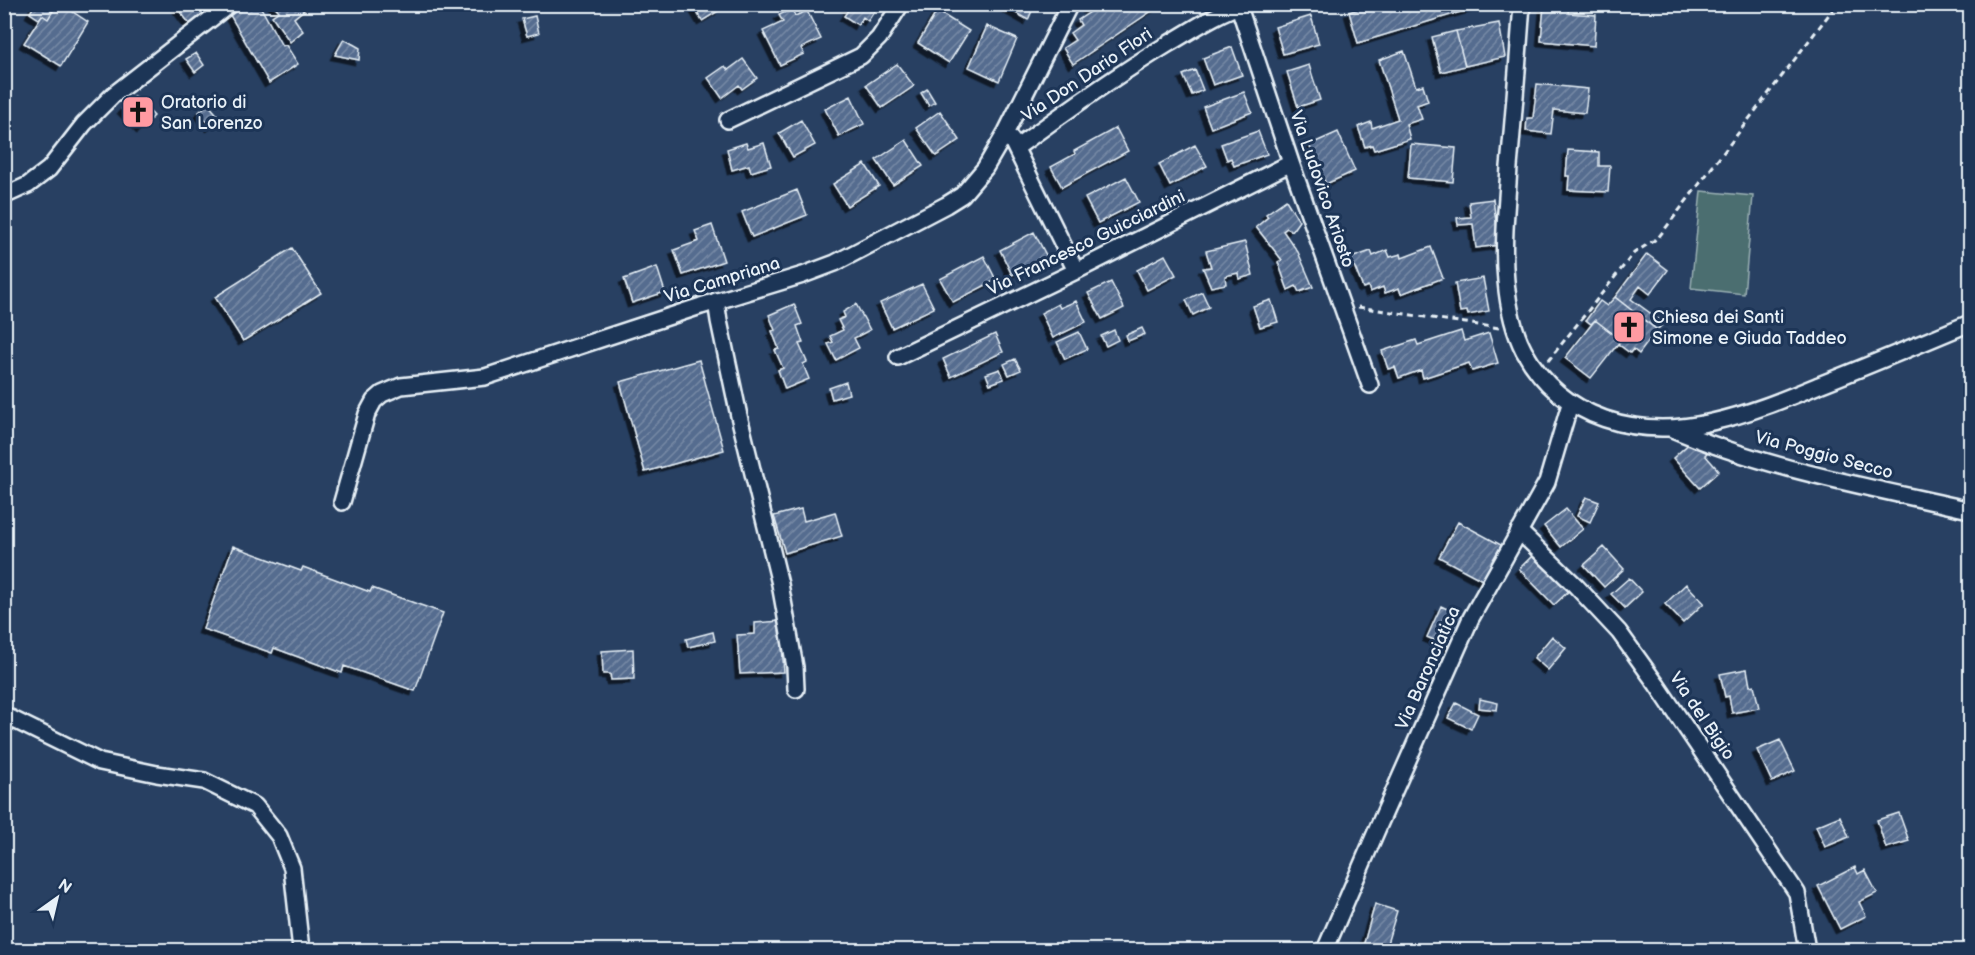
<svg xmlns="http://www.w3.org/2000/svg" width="1975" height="955" viewBox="0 0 1975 955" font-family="'Balsamiq Sans',sans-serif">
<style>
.park{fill:#4c6e6f;stroke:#9ab0b4;stroke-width:1.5}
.building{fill:url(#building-hatch);stroke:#e8f1f8;stroke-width:1.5;filter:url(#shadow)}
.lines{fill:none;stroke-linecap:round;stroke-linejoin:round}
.minor-casing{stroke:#e8f1f8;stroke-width:20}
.path{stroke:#e8f1f8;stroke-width:3;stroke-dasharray:6 4.5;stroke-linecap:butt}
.minor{stroke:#1d3557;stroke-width:15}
.labels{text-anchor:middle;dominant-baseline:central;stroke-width:6;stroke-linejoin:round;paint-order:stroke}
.street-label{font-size:18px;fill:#e8f1f8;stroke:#1d3557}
.poi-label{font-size:18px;fill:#e8f1f8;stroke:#1d3557;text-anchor:start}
</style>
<defs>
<pattern id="building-hatch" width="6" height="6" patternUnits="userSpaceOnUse" patternTransform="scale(1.5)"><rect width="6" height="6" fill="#556c8f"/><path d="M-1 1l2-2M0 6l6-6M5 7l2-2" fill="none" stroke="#7689a5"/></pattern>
<filter id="shadow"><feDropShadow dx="-4.5" dy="4.5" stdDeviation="0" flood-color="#0009"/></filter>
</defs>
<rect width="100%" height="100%" fill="#284062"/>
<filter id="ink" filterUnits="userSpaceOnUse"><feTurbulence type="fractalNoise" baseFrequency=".0167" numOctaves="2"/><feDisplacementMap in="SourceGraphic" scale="12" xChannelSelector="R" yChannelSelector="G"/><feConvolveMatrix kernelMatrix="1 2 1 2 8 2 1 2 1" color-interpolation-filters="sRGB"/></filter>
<g filter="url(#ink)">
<path class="park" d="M1701 191 1753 196 1744 294 1691 288Z"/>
<path class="building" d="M35 4H42L53 11 48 19 42 15 39 19 30 13Z
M57 4H61L88 22 61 66 24 43 42 15 48 19Z
M182 4H198L206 16 191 26 177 7Z
M246 4H259L282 46 286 45 298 64 269 83 230 15Z
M273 4 310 5 294 18 303 31 290 42 272 16 279 11Z
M692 4H723L719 7 720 10 702 21Z
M879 4 868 21 863 17 858 25 844 16 849 9 843 4Z
M1000 4H1035L1028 20Z
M1092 4H1098L1099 6 1102 4H1162L1073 64 1063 48 1075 40 1070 33 1081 25 1078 20 1090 12 1087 8Z
M1373 4H1476L1477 7 1358 43 1349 12Z
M1544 5 1569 7 1568 13 1596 15 1594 46 1541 41Z
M792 9 795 16 807 11 821 39 801 48 804 54 780 65 763 31 783 22 779 15Z
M937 11 969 31 949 63 918 43Z
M535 16 539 33 527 36 522 19Z
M1311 16 1319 44 1283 54 1275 27Z
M1499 23 1505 57 1465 66 1456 31Z
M987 26 1017 39 999 81 969 67Z
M1456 31 1465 66 1441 72 1432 37Z
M344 39 360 48 359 60 335 55Z
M1232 47 1242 75 1213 85 1203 58Z
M1404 51 1416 87 1423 85 1428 101 1417 105 1422 119 1406 124 1410 139 1374 150 1372 145 1365 147 1358 127 1371 122 1372 128 1398 119 1379 60Z
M196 53 204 65 195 72 186 59Z
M743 59 757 78 742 89 739 85 722 98 708 78 725 66 728 70Z
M897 64 914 86 882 108 866 85Z
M1309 65 1320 100 1298 107 1287 72Z
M1195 70 1203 90 1192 95 1183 75Z
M1537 84 1588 89 1585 113 1554 110 1551 134 1526 131 1527 118H1533Z
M927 89 935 102 929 106 921 93Z
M1244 92 1252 112 1211 128 1203 107Z
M135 96 154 116 141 129 122 109Z
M851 96 864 124 839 136 825 109Z
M208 104 221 119 211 127 199 112Z
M940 111 960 140 936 156 916 128Z
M801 120 815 145 793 157 779 133Z
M1116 128 1128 151 1062 187 1051 167 1075 154 1074 151Z
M1258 131 1267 154 1234 166 1231 158 1227 160 1221 144Z
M1338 132 1355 171 1326 184 1309 145Z
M906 140 923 166 893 185 876 160Z
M746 143 748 148 764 143 771 166 751 172 749 165 732 170 727 149Z
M1411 144 1456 148 1453 182 1408 178Z
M1195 145 1207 166 1170 186 1159 164Z
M1568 150 1599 152V166H1610L1608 192 1568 190 1569 176H1566Z
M865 164 879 186 847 206 833 184Z
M1126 177 1139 202 1098 223 1085 198Z
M797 190 807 215 752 237 742 212Z
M1493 199 1499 245 1476 248 1473 224 1458 225 1457 218 1471 217 1469 202Z
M1286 200 1299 221 1292 231 1287 228 1283 231 1298 252 1313 287 1299 292 1296 286 1288 290 1278 262 1282 260 1256 227 1268 217 1266 214Z
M712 225 724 261 683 275 674 250 699 241 695 231Z
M1034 232 1047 257 1012 275 1000 250Z
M1245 242 1253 275 1239 279 1238 273 1225 276 1226 284 1211 287 1203 268 1211 267 1206 251Z
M1431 247 1443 278 1401 294 1399 288 1385 293 1383 287 1370 292 1368 286 1363 288 1351 258 1371 251 1373 256 1387 250 1390 257 1401 254 1402 258Z
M292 248 321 293 243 341 215 297Z
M1647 254 1668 270 1650 294 1640 286 1631 299 1664 323 1657 330 1615 297Z
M1165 255 1176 275 1147 290 1137 270Z
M984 256 996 280 953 302 940 279Z
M657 267 665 292 632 303 624 279Z
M1483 278 1489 311 1468 315 1467 311 1460 312 1455 283Z
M1111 282 1124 308 1102 319 1088 293Z
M922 284 934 308 892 328 880 303Z
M1202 292 1209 307 1193 315 1186 300Z
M1615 297 1657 330 1639 354 1633 349 1630 353 1618 344 1621 340 1595 320 1591 324 1586 320 1600 301 1607 306Z
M1271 300 1278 322 1260 327 1253 306Z
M1076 301 1086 322 1053 338 1041 313 1058 304 1060 308Z
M794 304 802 324 797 326 803 343 799 344 807 362 803 364 809 379 785 389 778 370 783 368 775 350 779 349 772 331 775 330 769 315Z
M856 304 870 330 854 338 859 348 836 360 828 344 833 342 830 336 843 330 838 320 845 317 843 312Z
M1595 320 1621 340 1591 378 1565 358Z
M1142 328 1145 334 1128 341 1126 335Z
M1114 330 1118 340 1106 346 1101 336Z
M1461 331 1464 341 1489 333 1498 363 1472 371 1469 363 1423 378 1421 370 1399 378 1395 367 1388 369 1382 351 1416 340 1418 345Z
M1079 332 1087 349 1065 359 1057 342Z
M995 334 1003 352 951 377 943 359Z
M1015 359 1021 370 1009 375 1004 364Z
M699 360 724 450 645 472 620 382Z
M1000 369 1004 379 990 384 986 374Z
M846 382 849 394 832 399 829 388Z
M1694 439 1707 453 1705 455 1719 471 1700 488 1673 458Z
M1586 497 1599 502 1590 522 1577 516Z
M801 509 804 521 835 512 842 536 785 553 774 516Z
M1566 509 1583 529 1561 547 1544 526Z
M1458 522 1503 546 1484 581 1439 557Z
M233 546 301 571 303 567 370 592 372 588 443 613 415 691 344 666 342 673 274 648 272 653 203 629Z
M1604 547 1624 569 1604 587 1584 565Z
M1536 552 1572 588 1554 605 1519 569Z
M1629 578 1642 592 1625 608 1611 594Z
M1686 584 1704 603 1683 623 1665 604Z
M1441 606 1464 617 1450 647 1427 637Z
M780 621 784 672 740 674 737 635 755 634V623Z
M713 632 715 641 688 647 686 639Z
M1552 636 1566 648 1548 670 1534 658Z
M633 649 634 679 611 680 610 674H603L602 651Z
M1747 669 1750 686 1754 685 1759 708 1732 713 1729 696 1725 697 1720 674Z
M1480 699 1498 703 1497 710 1479 708Z
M1456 703 1478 714 1471 729 1448 718Z
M1780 740 1795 771 1772 782 1757 750Z
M1899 813 1909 841 1886 848 1877 820Z
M1840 816 1849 837 1825 847 1816 826Z
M1855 867 1858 874 1865 870 1877 893 1859 902 1866 916 1840 929 1818 886Z
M1375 904 1397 911 1385 950H1362Z"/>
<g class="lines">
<defs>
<path id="minor" d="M1238 4 1291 163 1370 385
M1522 4C1518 59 1514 113 1509 167 1507 205 1502 243 1506 281 1508 303 1513 330 1524 351 1562 420 1638 439 1712 422 1749 414 1785 399 1819 385 1870 365 1920 344 1970 323
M728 120 861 56 879 38 901 4
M1011 139 1076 271
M1016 148C1066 111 1115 76 1168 44 1192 30 1218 12 1245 4
M4 196 28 185 49 169 84 124 113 95 230 4
M716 301 719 321 739 416 780 584 795 667 796 689
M898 357 1076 271 1291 163
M1670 428C1766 469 1870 487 1970 510
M342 502 367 414 374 401 382 394 401 386 485 377 701 306 803 275 835 263 946 205 962 195 985 168 1006 132 1070 4
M1519 531 1575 585 1619 632 1657 685 1797 893 1807 950
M4 715 100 762 157 774 204 781 255 806 279 836 292 868 301 950
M1325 950 1379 825 1471 618 1547 482 1570 404"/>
</defs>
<use href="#minor" class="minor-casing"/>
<path class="path" d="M1358 307 1499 328
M1548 361 1634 253 1658 238 1837 4"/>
<use href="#minor" class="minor"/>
</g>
</g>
<defs>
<symbol id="church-square" viewBox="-11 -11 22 22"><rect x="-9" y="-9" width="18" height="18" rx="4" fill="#ff9aa2" stroke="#1d3557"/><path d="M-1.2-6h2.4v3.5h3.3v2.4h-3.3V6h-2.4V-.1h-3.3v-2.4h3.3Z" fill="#111"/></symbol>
</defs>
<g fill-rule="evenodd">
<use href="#church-square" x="119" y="93" width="38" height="38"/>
<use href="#church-square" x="1610" y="308" width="38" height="38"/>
</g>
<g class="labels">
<g class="street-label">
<text transform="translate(1087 75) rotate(-34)">Via Don Dario Flori</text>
<text transform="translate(1322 189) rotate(71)">Via Ludovico Ariosto</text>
<text transform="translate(1086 243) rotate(-26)">Via Francesco Guicciardini</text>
<text transform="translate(722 280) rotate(-17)">Via Campriana</text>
<text transform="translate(1824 455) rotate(15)">Via Poggio Secco</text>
<text transform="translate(1428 668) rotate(-66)">Via Baronciatica</text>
<text transform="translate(1702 716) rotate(56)">Via del Bigio</text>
</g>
<g class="poi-label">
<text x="161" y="102">Oratorio di<tspan x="161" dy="21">San Lorenzo</tspan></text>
<text x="1652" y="317">Chiesa dei Santi<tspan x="1652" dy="21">Simone e Giuda Taddeo</tspan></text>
</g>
</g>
<rect width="1975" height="955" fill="none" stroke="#1d3557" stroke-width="24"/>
<rect x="12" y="12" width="1951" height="931" fill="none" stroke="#e8f1f8" stroke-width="2" filter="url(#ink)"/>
<g transform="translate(57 898) rotate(34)" stroke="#1d3557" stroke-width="4.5" paint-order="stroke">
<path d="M0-4.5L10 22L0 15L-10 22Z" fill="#e8f1f8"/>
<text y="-9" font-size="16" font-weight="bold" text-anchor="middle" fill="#e8f1f8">N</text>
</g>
</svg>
